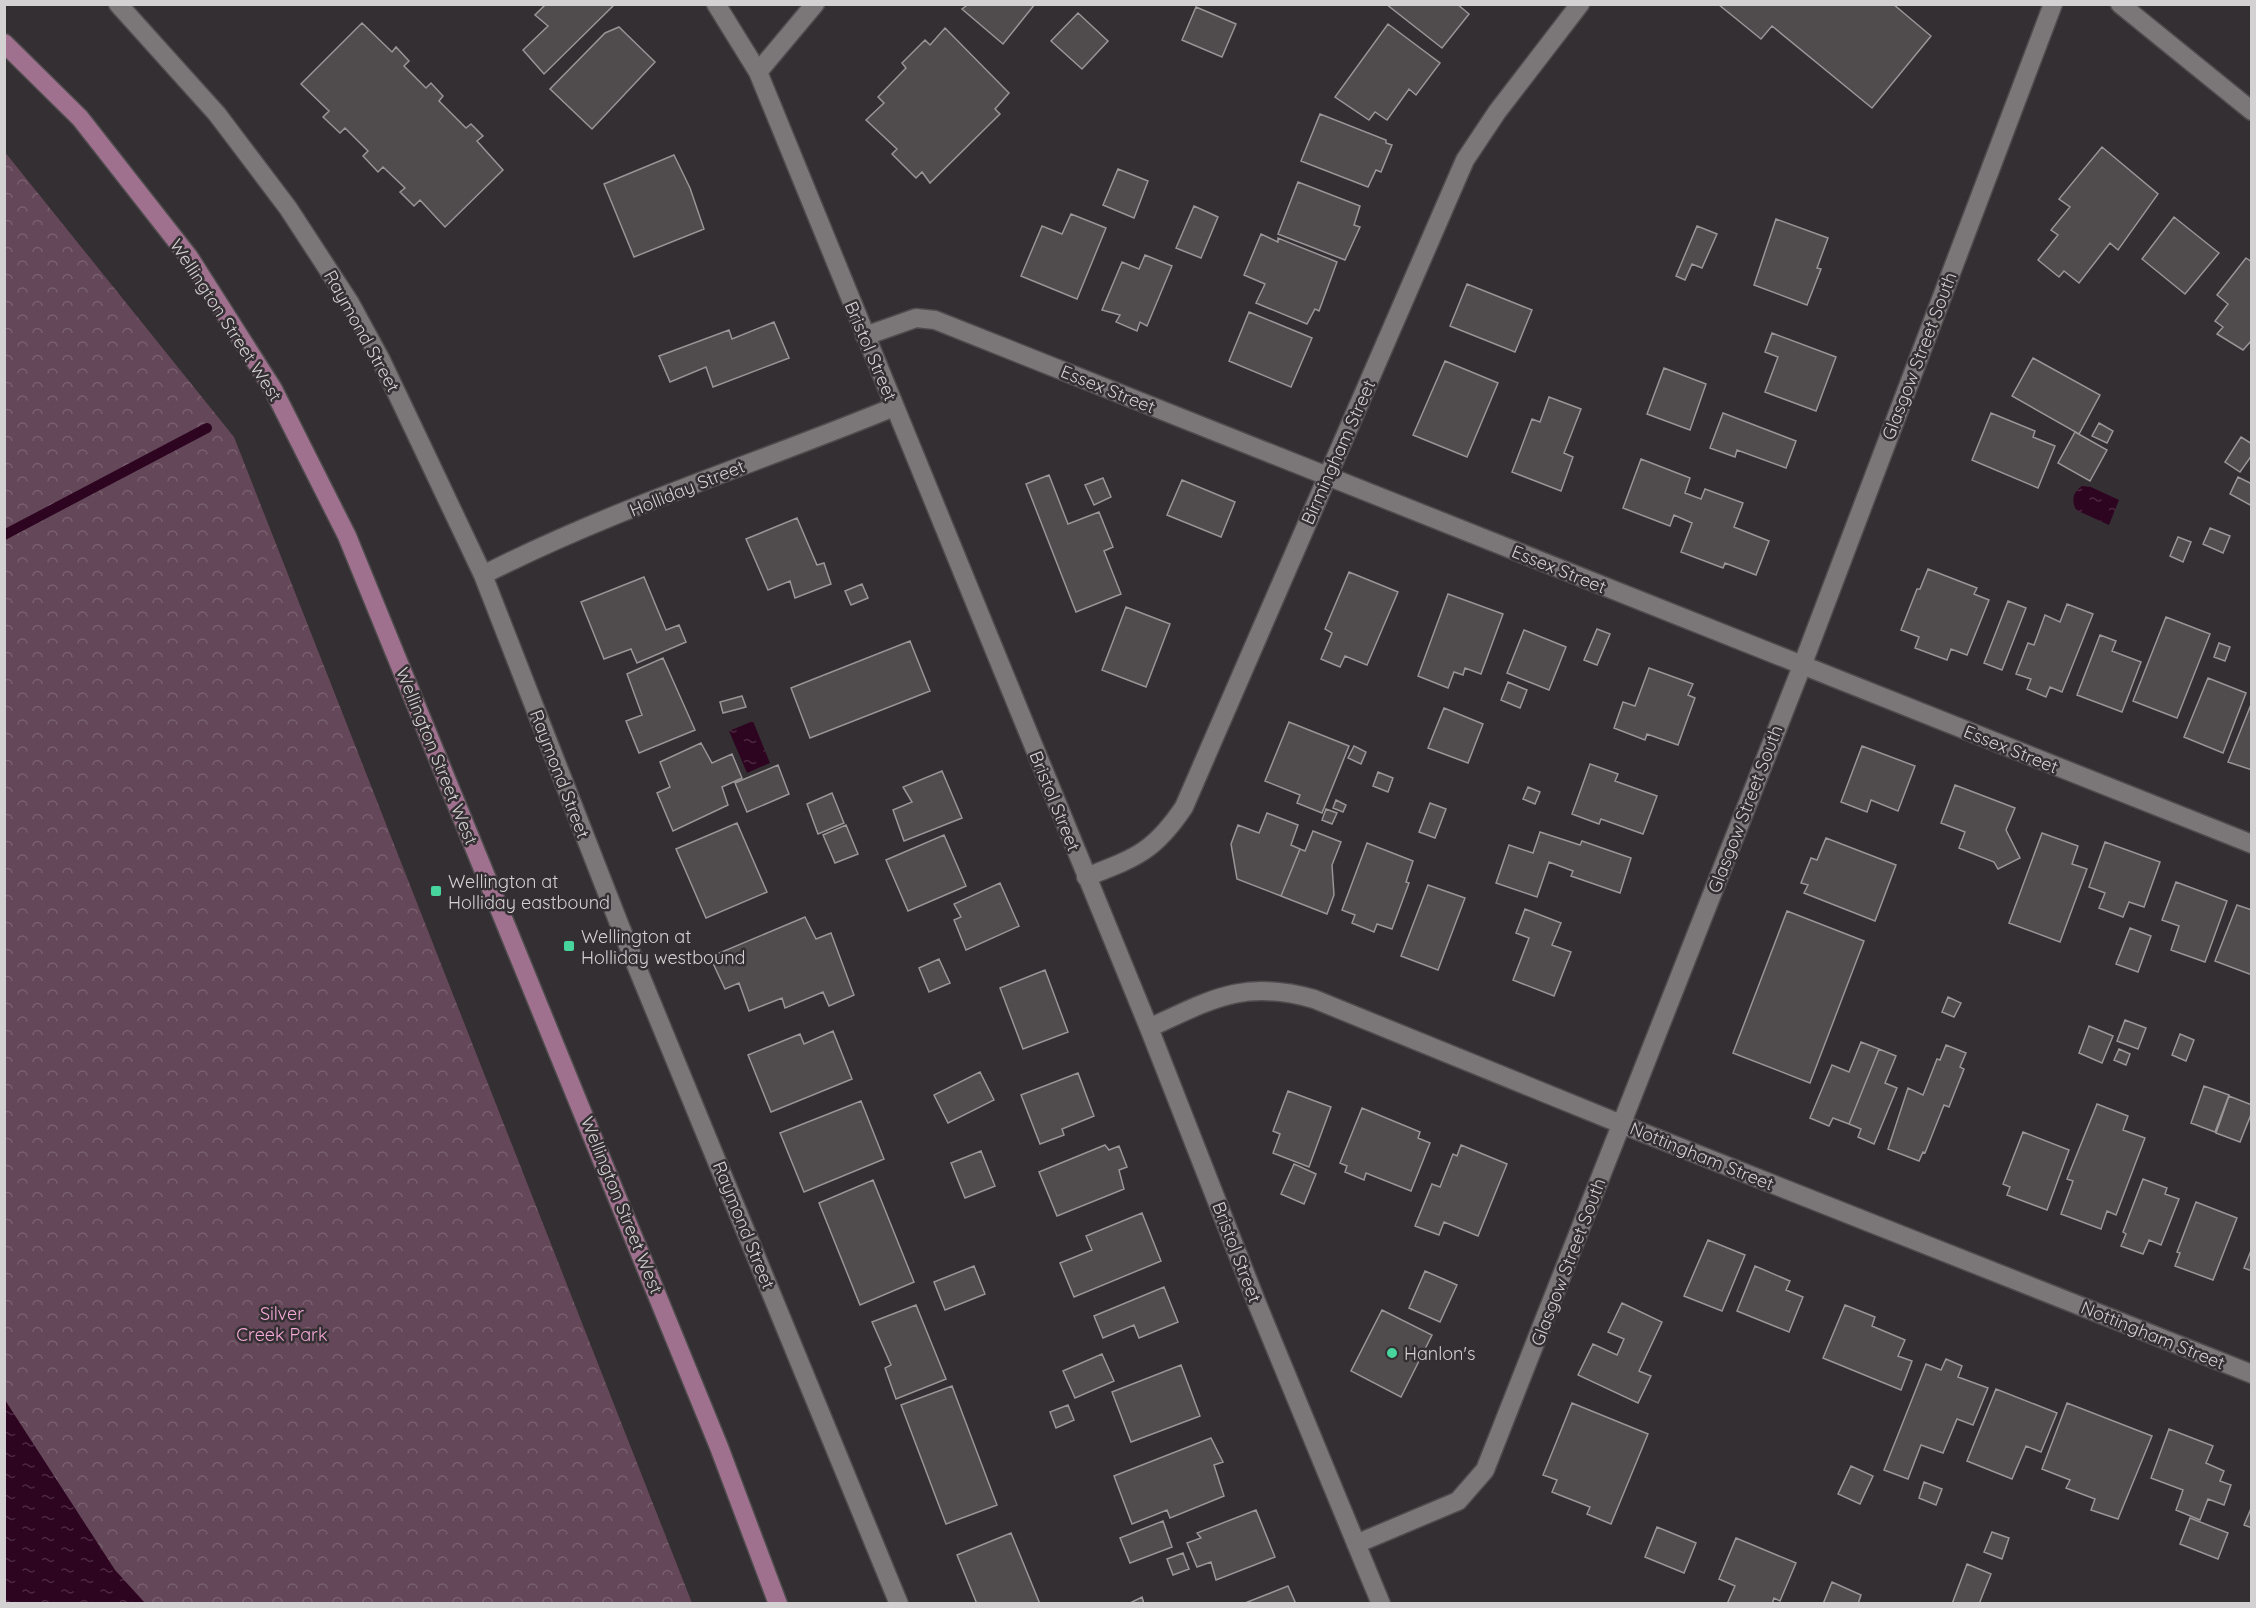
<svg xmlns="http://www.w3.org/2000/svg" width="2256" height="1608" viewBox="0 0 2256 1608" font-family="Quicksand,sans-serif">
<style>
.park{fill:url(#park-crowns)}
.water{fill:url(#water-ripples)}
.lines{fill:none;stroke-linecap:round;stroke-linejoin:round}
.stream{stroke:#2e0521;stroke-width:10}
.building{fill:#504c4e;stroke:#999496;stroke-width:1.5}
.minor-casing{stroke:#4f4c4e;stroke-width:21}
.tertiary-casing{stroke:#4f4c4e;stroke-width:21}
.primary-casing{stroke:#4f4c4e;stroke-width:21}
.minor{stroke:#7b7678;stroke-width:18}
.tertiary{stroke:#7b7678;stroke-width:18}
.primary{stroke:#a0718e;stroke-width:18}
.poi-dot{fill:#48d49d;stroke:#342f32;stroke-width:2}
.labels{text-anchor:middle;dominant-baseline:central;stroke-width:5;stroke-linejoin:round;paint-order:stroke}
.street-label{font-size:18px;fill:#d4d1d2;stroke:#342f32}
.poi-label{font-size:18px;fill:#d4d1d2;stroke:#342f32;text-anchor:start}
.park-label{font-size:18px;fill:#f4a9d6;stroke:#342f32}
</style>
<defs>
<pattern id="park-crowns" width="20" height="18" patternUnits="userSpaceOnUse" patternTransform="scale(1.5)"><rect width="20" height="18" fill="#644758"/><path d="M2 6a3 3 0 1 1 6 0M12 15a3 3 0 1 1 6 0" fill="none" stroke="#79606f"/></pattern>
<pattern id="water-ripples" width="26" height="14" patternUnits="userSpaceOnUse" patternTransform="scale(1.5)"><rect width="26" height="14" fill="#2e0521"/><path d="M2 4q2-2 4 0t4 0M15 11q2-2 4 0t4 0" fill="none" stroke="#4b2840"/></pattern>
</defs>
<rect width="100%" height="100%" fill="#342f32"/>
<path class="park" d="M4 151 234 437 692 1603H5Z"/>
<path class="water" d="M2082 486 2091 487 2119 500 2109 525 2076 510C2071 500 2073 492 2082 486Z
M753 721 770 763 747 773 729 731Z
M5 1400 115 1570 145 1603H5Z"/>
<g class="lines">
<path class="stream" d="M4 535 207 428"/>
</g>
<path class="building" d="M546 4H615L544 74 523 50 548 26 535 15Z
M964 4H1035L1003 44 962 9 966 6Z
M1386 4H1457L1469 14 1442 48Z
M1718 4H1893L1931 36 1872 108 1772 26 1761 39Z
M1196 7 1236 24 1222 57 1182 40Z
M1078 13 1108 41 1082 69 1051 41Z
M362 23 392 52 396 47 409 61 404 66 426 88 431 83 443 96 439 101 466 128 471 124 483 136 477 141 503 170 445 227 420 200 414 206 400 192 405 188 383 167 378 172 363 156 368 151 345 128 340 133 323 117 329 111 301 84Z
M1388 24 1440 63 1416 95 1409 89 1387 120 1375 112 1369 120 1335 97Z
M619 27 655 62 592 129 550 89 605 33Z
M945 28 1009 93 995 109 1000 114 930 183 922 172 916 178 892 154 897 149 866 120 884 103 878 97 906 68 902 63 925 40 930 45Z
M1320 114 1386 140V143L1392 145 1381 172 1376 170 1368 187 1301 161Z
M2102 147 2158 194 2118 250 2110 243 2079 283 2064 271 2059 277 2038 260 2058 235 2051 230 2070 207 2059 199Z
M674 155 690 188 704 229 634 257 604 184Z
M1118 169 1148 181 1134 218 1103 205Z
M1298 182 1360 206 1354 225 1360 227 1345 260 1278 234Z
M1194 206 1218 217 1201 258 1176 248Z
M1071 214 1106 228 1077 299 1021 276 1042 226 1062 234Z
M2174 217 2219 253 2185 294 2142 259Z
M1776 219 1828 238 1817 268 1821 269 1807 305 1754 285Z
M1697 226 1717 234 1702 268 1692 264 1685 280 1676 276Z
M1261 234 1278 242V238L1337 262 1319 311 1315 309 1307 324 1256 303 1265 284 1244 275Z
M1145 255 1172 266 1147 326 1140 322 1137 331 1116 322 1120 315 1102 310 1122 262 1139 269Z
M2246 258 2252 262V340L2243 350 2217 334 2223 327 2215 321 2228 304 2217 295Z
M1467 284 1532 310 1515 352 1450 326Z
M1249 312 1312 338 1291 387 1229 361Z
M774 322 789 358 713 387 706 367 670 382 659 356 729 330 732 339Z
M1772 333 1836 357 1816 411 1765 392 1778 357 1765 352Z
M2033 358 2100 395 2079 434 2012 396Z
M1445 361 1498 383 1467 457 1413 435Z
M1664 368 1706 384 1690 430 1647 414Z
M1549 397 1581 409 1564 453 1573 457 1561 491 1512 472 1532 419 1540 422Z
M1723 413 1796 441 1786 468 1737 450 1735 457 1710 448Z
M1991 413 2035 431 2033 437 2055 446 2038 488 1972 460Z
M2099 423 2113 431 2107 443 2092 436Z
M2075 432 2107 450 2090 481 2058 463Z
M2241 437 2252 444V455L2240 472 2225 462Z
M1641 459 1690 478 1685 493 1701 499 1705 489 1743 503 1734 527 1769 541 1756 575 1725 563 1723 568 1681 552 1692 523 1674 515 1670 526 1623 508Z
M1049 475 1068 524 1099 512 1113 547 1104 551 1121 594 1076 612 1026 484Z
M2238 477 2252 484V506L2230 494Z
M1103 478 1111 497 1094 505 1085 485Z
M1182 480 1235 502 1221 537 1167 515Z
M797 518 817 565 824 563 831 584 795 598 790 581 768 590 746 539Z
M2210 528 2230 536 2223 553 2203 544Z
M2178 537 2191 542 2183 562 2170 556Z
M1928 569 1977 588 1974 594 1989 600 1967 655 1951 649 1947 660 1915 648 1919 637 1901 630 1917 589H1920Z
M1349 572 1398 592 1367 665 1345 656 1340 667 1321 659 1332 633 1325 629Z
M644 577 666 630 679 625 686 642 637 663 631 649 604 659 581 602Z
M862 584 868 598 851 605 845 591Z
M1448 594 1503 614 1481 674 1465 668 1463 675 1454 672 1448 688 1418 676Z
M2008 601 2026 608 2002 670 1984 663Z
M2067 604 2093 614 2062 692 2050 687 2046 697 2027 689 2031 679 2016 674 2028 643 2034 645 2045 615 2060 622Z
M1126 607 1170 624 1146 687 1102 670Z
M2166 617 2210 634 2177 718 2133 701Z
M1597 629 1610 634 1597 665 1584 660Z
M1524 630 1566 647 1549 690 1507 673Z
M2100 635 2116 641 2112 651 2141 662 2122 712 2077 695Z
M910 641 930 691 810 738 791 688Z
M2219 643 2230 647 2225 661 2214 657Z
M663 658 695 730 639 753 626 721 642 715 627 674Z
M1649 668 1693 684 1688 695 1695 698 1678 745 1647 734 1645 740 1614 728 1623 702 1635 706Z
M2208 678 2246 693 2223 753 2184 737Z
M1508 682 1527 690 1520 708 1501 700Z
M742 696 746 707 723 713 720 702Z
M2252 702V770L2228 762Z
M1444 708 1483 724 1468 763 1428 748Z
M1289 722 1349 746 1322 813 1297 803 1300 795 1265 781Z
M701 743 712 763 732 754 742 778 722 787 728 805 673 831 657 793 670 787 660 762Z
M1354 746 1366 752 1361 764 1348 758Z
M1862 746 1915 766 1898 811 1871 800 1867 812 1841 802Z
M1590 764 1618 774 1615 781 1657 796 1643 834 1601 819 1599 824 1572 814Z
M778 765 789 794 747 812 735 783Z
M942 771 962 818 904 841 893 810 912 802 903 787Z
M1378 772 1393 778 1388 792 1373 786Z
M1955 785 2015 808 2006 830 2020 858 1998 869 1994 862 1959 848 1965 832 1941 823Z
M1528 787 1540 792 1535 804 1523 799Z
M832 793 844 823 818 834 807 804Z
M1336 800 1346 805 1343 812 1333 808Z
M1430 803 1446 809 1435 838 1419 832Z
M1326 809 1337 813 1332 824 1322 820Z
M1267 813 1298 825 1291 845 1300 849 1281 896 1237 879 1231 844 1238 825 1259 833Z
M737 823 767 892 706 918 676 849Z
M846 825 858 854 835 863 823 835Z
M1313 831 1341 842 1332 865 1334 895 1327 914 1281 896 1300 849 1305 851Z
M1540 832 1580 845 1582 841 1631 858 1620 893 1571 876 1573 871 1549 862 1537 897 1496 883 1509 845 1533 853Z
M2042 833 2078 846 2072 864 2087 869 2060 942 2009 923Z
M944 835 966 886 908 911 886 860Z
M1826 838 1896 865 1875 921 1804 893 1808 885 1801 883 1811 858 1817 860Z
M2105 842 2160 862 2144 907 2129 902 2123 917 2099 908 2105 893 2089 887Z
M1367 843 1413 861 1406 882 1409 883 1392 929 1377 924 1374 932 1352 923 1355 915 1342 910Z
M2176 882 2227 901 2205 962 2171 950 2179 926 2162 920Z
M1000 883 1019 926 966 950 954 920 961 917 954 904Z
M1428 885 1465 898 1438 970 1401 956Z
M2237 905 2252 910V975L2215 961Z
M1525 909 1561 923 1552 945 1571 952 1554 996 1513 980 1529 938 1516 933Z
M1787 911 1864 941 1810 1083 1733 1053Z
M805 917 816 939 831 933 854 995 829 1006 823 992 785 1008 782 998 749 1011 739 983 725 989 710 957Z
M2130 928 2151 936 2138 972 2116 964Z
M939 959 950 983 929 992 919 968Z
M1045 970 1068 1032 1023 1049 1000 988Z
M1948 997 1961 1003 1954 1017 1942 1012Z
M2125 1020 2146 1028 2138 1049 2117 1041Z
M2089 1026 2113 1036 2102 1063 2079 1053Z
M833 1031 852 1079 771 1112 748 1055 800 1034 804 1044Z
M2180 1034 2194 1040 2186 1061 2172 1055Z
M1861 1042 1879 1049 1849 1124 1833 1118 1829 1126 1810 1118 1832 1065 1849 1072Z
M1946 1045 1966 1053 1960 1067 1964 1069 1949 1107 1944 1105 1925 1153 1923 1152 1919 1161 1888 1149 1908 1088 1923 1095 1937 1059 1940 1060Z
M1879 1049 1896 1056 1885 1083 1897 1088 1874 1144 1858 1137 1861 1129 1849 1124Z
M2119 1049 2130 1054 2126 1065 2114 1060Z
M980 1072 994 1100 948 1123 934 1095Z
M1078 1073 1094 1116 1062 1129 1064 1135 1040 1144 1021 1095Z
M2204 1086 2229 1095 2215 1132 2191 1123Z
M1288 1091 1331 1107 1309 1167 1273 1153 1280 1134 1273 1131Z
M2229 1096 2252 1105V1112L2240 1142 2216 1133Z
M861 1101 884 1159 804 1192 780 1133Z
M2097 1104 2128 1116 2123 1130 2145 1138 2116 1215 2107 1211 2101 1229 2061 1214 2073 1181 2067 1179Z
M1362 1108 1420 1132 1418 1138 1430 1143 1411 1191 1366 1173 1364 1180 1345 1172 1347 1166 1340 1163Z
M2023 1132 2069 1150 2047 1210 2007 1195 2010 1187 2003 1184Z
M1105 1145 1109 1150 1119 1146 1127 1167 1119 1170 1124 1189 1057 1216 1039 1172Z
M1461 1145 1507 1164 1478 1236 1444 1222 1439 1235 1415 1226 1432 1184 1440 1187 1453 1154 1457 1156Z
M981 1151 995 1186 965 1198 951 1163Z
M1294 1164 1316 1174 1304 1204 1281 1194Z
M2143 1179 2167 1188 2165 1194 2179 1199 2161 1245 2149 1240 2143 1254 2121 1246 2126 1234 2123 1232Z
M873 1180 914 1282 860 1305 819 1203Z
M2196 1202 2237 1218 2213 1280 2175 1266 2180 1253 2177 1252Z
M1142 1213 1161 1261 1074 1297 1060 1263 1092 1250 1086 1236Z
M1708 1240 1745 1255 1722 1311 1684 1296Z
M2252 1248V1271L2244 1268Z
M974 1266 985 1294 945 1310 934 1282Z
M1755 1266 1790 1281 1786 1290 1803 1297 1789 1332 1737 1311Z
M1425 1271 1457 1285 1440 1322 1409 1308Z
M1164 1287 1178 1322 1139 1338 1134 1325 1103 1338 1094 1316Z
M1622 1303 1662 1322 1639 1371 1651 1376 1638 1403 1578 1375 1593 1344 1617 1355 1624 1339 1608 1332Z
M916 1305 946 1379 896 1399 885 1368 891 1365 872 1322Z
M1845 1305 1875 1317 1872 1326 1905 1340 1898 1356 1912 1361 1901 1390 1823 1358Z
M1382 1310 1432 1335 1401 1397 1351 1371Z
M1102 1354 1114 1381 1075 1398 1063 1371Z
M1946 1359 1962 1366 1958 1377 1988 1388 1973 1425 1957 1419 1943 1453 1921 1445 1908 1479 1884 1470 1926 1364 1941 1370Z
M1181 1365 1200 1416 1131 1442 1112 1392Z
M952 1386 997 1505 946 1524 901 1405Z
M1996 1389 2057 1413 2041 1452 2026 1446 2012 1479 1967 1461Z
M1572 1403 1648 1434 1611 1524 1587 1514 1590 1507 1552 1492 1557 1480 1543 1475Z
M2067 1403 2152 1436 2118 1519 2091 1510 2095 1499 2066 1488 2070 1480 2042 1469Z
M1068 1405 1074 1420 1056 1428 1050 1412Z
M2169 1429 2213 1446 2206 1463 2224 1471 2220 1481 2231 1485 2224 1505 2208 1499 2200 1520 2176 1510 2183 1490 2151 1478Z
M1211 1438 1223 1462 1214 1465 1224 1496 1170 1518 1167 1510 1132 1524 1114 1476Z
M1851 1466 1873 1476 1860 1504 1838 1494Z
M1924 1482 1942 1489 1936 1505 1919 1498Z
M2252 1506V1528L2244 1525Z
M1256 1510 1275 1557 1216 1580 1211 1562 1197 1567 1187 1543 1201 1538 1197 1533Z
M2190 1518 2228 1533 2218 1559 2180 1544Z
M1163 1521 1172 1547 1130 1563 1120 1538Z
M1657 1527 1696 1543 1684 1573 1645 1557Z
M1992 1532 2009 1538 2002 1559 1984 1552Z
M1011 1533 1040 1604H977L957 1555Z
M1736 1538 1796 1563 1780 1601 1774 1598 1772 1604H1727L1735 1586 1719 1579Z
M1183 1553 1189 1569 1173 1575 1167 1559Z
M1967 1564 1991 1574 1979 1604H1952Z
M1832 1582 1861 1595 1858 1604H1823Z
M1288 1586 1296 1604 1245 1603Z
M1142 1597 1144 1604H1128Z"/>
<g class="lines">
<defs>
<path id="minor" d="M118 4 217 114 288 208 350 303 381 360 483 575 620 926 899 1604
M716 4 758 72 1149 1028 1258 1306 1381 1604
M758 72 815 4
M865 336 916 318 935 320 2252 844
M483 575C614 508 758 463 894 407
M1086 877C1135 858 1154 852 1184 807L1465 160 1497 112 1580 4
M1149 1028C1212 999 1244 979 1314 999L1621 1124 2252 1374
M1356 1544 1458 1501 1485 1470 1802 666 2053 4"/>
<path id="tertiary" d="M2120 4 2252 111"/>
<path id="primary" d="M4 43 80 118 189 257 273 389 347 536 719 1447 778 1604"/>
</defs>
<use href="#minor" class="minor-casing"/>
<use href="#tertiary" class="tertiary-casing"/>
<use href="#primary" class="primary-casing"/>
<use href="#minor" class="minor"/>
<use href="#tertiary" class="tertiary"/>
<use href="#primary" class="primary"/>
</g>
<g class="poi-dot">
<rect x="430" y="885" width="12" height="12" rx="3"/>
<rect x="563" y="940" width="12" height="12" rx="3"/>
<circle cx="1392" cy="1353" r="6"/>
</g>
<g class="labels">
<g class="street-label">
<text transform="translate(226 320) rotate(57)">Wellington Street West</text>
<text transform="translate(362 331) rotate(61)">Raymond Street</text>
<text transform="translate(871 351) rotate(67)">Bristol Street</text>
<text transform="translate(1919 356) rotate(-69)">Glasgow Street South</text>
<text transform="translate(1108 389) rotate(22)">Essex Street</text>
<text transform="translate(1338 452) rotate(-66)">Birmingham Street</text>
<text transform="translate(687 488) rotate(-22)">Holliday Street</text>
<text transform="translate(1559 569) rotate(22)">Essex Street</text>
<text transform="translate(2011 749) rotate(22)">Essex Street</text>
<text transform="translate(437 756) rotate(68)">Wellington Street West</text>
<text transform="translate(560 774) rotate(69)">Raymond Street</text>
<text transform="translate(1055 801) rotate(68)">Bristol Street</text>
<text transform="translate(1745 809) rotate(-69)">Glasgow Street South</text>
<text transform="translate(1702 1156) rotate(22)">Nottingham Street</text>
<text transform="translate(622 1205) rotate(68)">Wellington Street West</text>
<text transform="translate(744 1225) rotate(68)">Raymond Street</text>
<text transform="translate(1237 1252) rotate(69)">Bristol Street</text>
<text transform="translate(1568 1262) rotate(-69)">Glasgow Street South</text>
<text transform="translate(2153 1335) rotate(22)">Nottingham Street</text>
</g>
<g class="poi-label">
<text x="448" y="881">Wellington at<tspan x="448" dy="21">Holliday eastbound</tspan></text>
<text x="581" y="936">Wellington at<tspan x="581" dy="21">Holliday westbound</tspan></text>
<text x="1404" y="1353">Hanlon's</text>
</g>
<g class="park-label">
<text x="282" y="1313">Silver<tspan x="282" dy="21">Creek Park</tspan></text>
</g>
</g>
<rect width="2256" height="1608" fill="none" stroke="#d4d1d2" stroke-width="12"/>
</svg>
